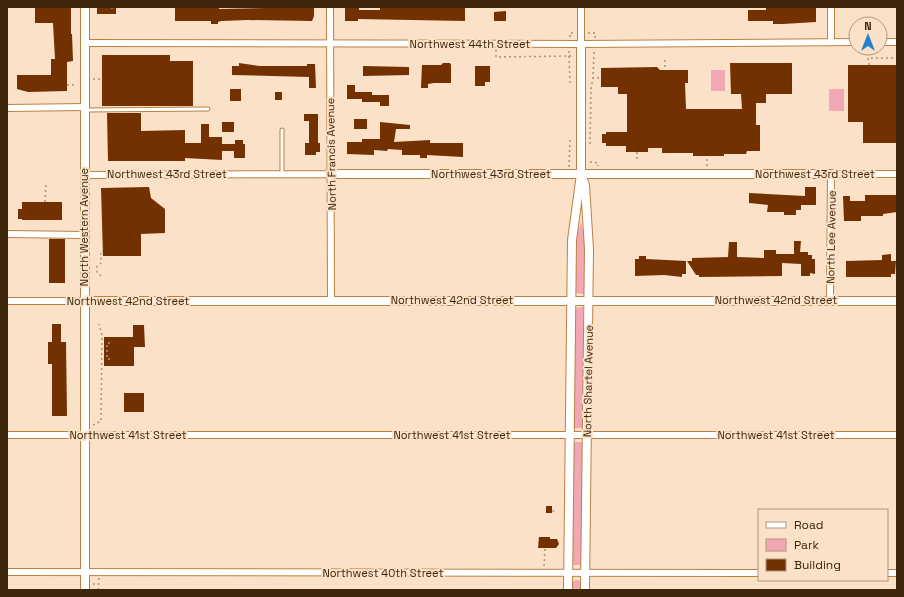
<svg xmlns="http://www.w3.org/2000/svg" width="904" height="597" viewBox="0 0 904 597" font-family="'Space Grotesk',sans-serif">
<style>
.green{fill:#f1a7b4}
.building{fill:#733000}
.lines{fill:none;stroke-linecap:round;stroke-linejoin:round}
.service-casing{stroke:#bb823f;stroke-width:5}
.minor-casing{stroke:#bb823f;stroke-width:8}
.tertiary-casing{stroke:#bb823f;stroke-width:10}
.path{stroke:#ab9278;stroke-width:1.5;stroke-dasharray:2 3;stroke-linecap:butt}
.service{stroke:#fff;stroke-width:3}
.minor{stroke:#fff;stroke-width:6}
.tertiary{stroke:#fff;stroke-width:8}
.labels{text-anchor:middle;dominant-baseline:central;stroke-width:4;stroke-linejoin:round;paint-order:stroke}
.street-label{font-size:11px;fill:#3e260a;stroke:#fae1c8}
</style>
<rect width="100%" height="100%" fill="#fae1c8"/>
<path class="green" d="M711 70H725V91H711Z
M829 89H844V111H829Z
M581 222 585 238 584 294 576 293V238Z
M583 307V428H574L576 308Z
M574 442H583L581 565H572Z
M572 585a5 5 0 1 1 10 0a5 5 0 1 1-10 0Z"/>
<path class="building" d="M35 7H71V34H72L73 61 67 62V91L28 92 17 89V75H51V59H55L53 23H35Z
M97 7H116V14H97Z
M211 7H219V9L314 7V16L312 21 248 20 221 21 218 22V24H211V21H175V8Z
M345 7H359V10H380V7H465V21L358 19V21H345Z
M766 7H816V22L783 24H773V21H748V10H766Z
M506 11V21H494V12Z
M102 55H170V61H193V106H102Z
M239 63 260 66H307V64H315L316 88H309V77L232 75V66H239Z
M443 63H450L451 65V83H434L428 84V88H421L422 65H441Z
M730 63H792V94H766V103H756V125H760V151H747L746 154H724V156H693V153H662V148H648V152H626V146H606V143H602V134H606V132H627V94H618V87H601V68L657 67 660 70H688V83H685L686 109H742L741 94H731Z
M848 65H897V143H863V122H848Z
M363 66 409 67V75L363 76Z
M475 66H490V82H485V86H475Z
M347 85H355V92H372V95H389V106H380V102H362V99H347Z
M230 89H241V101H230Z
M275 92H282V100H275Z
M107 113H141V131L185 130V143H201V124H209V137H222V144H235V140H243V144H245V158H234V151H222V160L185 158V161H108Z
M304 114H318V143H320V152H316V155H305V143H309V121H304Z
M354 119H367V129H354Z
M222 122H234V132H222Z
M380 122 410 125V129H396L394 142 430 140V143H463V157L427 155V158H420V155H402V150L388 149 387 151 374 150V155L347 154V142H362V139H380Z
M149 187 151 198 165 209V233L141 234V256H103L101 188Z
M805 187H816V205H801V210H796V215H784V212H767L768 205 749 203V193L805 196Z
M865 195H897V212L883 214V216H861V221H844L843 196H850V201H865Z
M22 202H62V220H22V219H18V209H22Z
M49 239H65V283H49Z
M794 241H801L800 252H808V255H812V259H815V274L810 273V276H801V264L782 263V276L699 277V275H696L687 261H692V258L728 257 729 242H737V257L764 258V250H776V254H794Z
M891 254V261H896L895 274H891V277H846V261L882 260V255Z
M639 256H646V259L686 261V274H682V277L664 275 635 276V259H639Z
M52 324H61V342H66L67 416H52V364H48V342H52Z
M133 325H144L145 347H134V366H104V337H133Z
M124 393H144V412H124Z
M546 506H552V513H546Z
M539 537H550V539H557L559 544 556 548H538Z"/>
<g class="lines">
<defs>
<path id="service" d="M86 110 208 109
M282 174V130"/>
<path id="minor" d="M330 7 331 301
M831 42V7
M880 42H897
M85 43 581 44 856 42
M581 44V7
M7 108 85 107
M85 175 331 174
M7 234 84 235
M7 301H84
M830 301 831 174H897
M7 435H897
M7 572 759 573
M887 573H897"/>
<path id="tertiary" d="M85 7V590
M331 174H831
M581 175 585 185 589 249 585 590
M84 301H897
M568 590 572 240 581 174V44"/>
</defs>
<use href="#service" class="service-casing"/>
<use href="#minor" class="minor-casing"/>
<use href="#tertiary" class="tertiary-casing"/>
<path class="path" d="M111 8H116
M588 33H595V38
M570 37V33H574
M496 50V57L569 56 570 84
M569 51V56H574
M594 52 593 78H601
M665 60V70
M869 65 868 58H897
M93 79H102
M67 85H77
M590 144 591 89 593 78
M637 152V159
M590 162 598 163V166
M707 166V156
M569 167 570 139
M45 202 46 183
M101 276 97 272V266L101 263V251H103
M110 343H107V359H110
M93 425 101 421 102 335 99 324
M553 510 554 514
M544 566 545 548
M93 584H98
M98 590 99 578"/>
<use href="#service" class="service"/>
<use href="#minor" class="minor"/>
<use href="#tertiary" class="tertiary"/>
</g>
<g class="labels">
<g class="street-label">
<text x="470" y="44">Northwest 44th Street</text>
<text transform="translate(331 154) rotate(-91)">North Francis Avenue</text>
<text x="167" y="174">Northwest 43rd Street</text>
<text x="491" y="174">Northwest 43rd Street</text>
<text x="815" y="174">Northwest 43rd Street</text>
<text transform="translate(84 227) rotate(-90)">North Western Avenue</text>
<text transform="translate(831 237) rotate(-89)">North Lee Avenue</text>
<text x="452" y="300">Northwest 42nd Street</text>
<text x="776" y="300">Northwest 42nd Street</text>
<text x="128" y="301">Northwest 42nd Street</text>
<text transform="translate(588 381) rotate(-89)">North Shartel Avenue</text>
<text x="128" y="435">Northwest 41st Street</text>
<text x="452" y="435">Northwest 41st Street</text>
<text x="776" y="435">Northwest 41st Street</text>
<text x="383" y="573">Northwest 40th Street</text>
</g>
</g>
<rect width="904" height="597" fill="none" stroke="#3e260a" stroke-width="16"/>
<rect x="758" y="509" width="130" height="72" fill="#fae1c8" stroke="#af967c"/>
<rect x="766" y="522" width="20" height="6" fill="#ffffff" stroke="#af967c"/>
<text x="794" y="529" font-size="12" fill="#3e260a">Road</text>
<rect x="766" y="539" width="20" height="12" fill="#f1a7b4" stroke="#af967c"/>
<text x="794" y="549" font-size="12" fill="#3e260a">Park</text>
<rect x="766" y="559" width="20" height="12" fill="#733000" stroke="#af967c"/>
<text x="794" y="569" font-size="12" fill="#3e260a">Building</text>
<g transform="translate(868 36)"><circle r="19" fill="#fae1c8" stroke="#af967c"/>
<path d="M0-3L7 15L0 10L-7 15Z" fill="#2281cd"/>
<text y="-6" font-size="11" font-weight="bold" text-anchor="middle" fill="#3e260a">N</text>
</g>
</svg>
